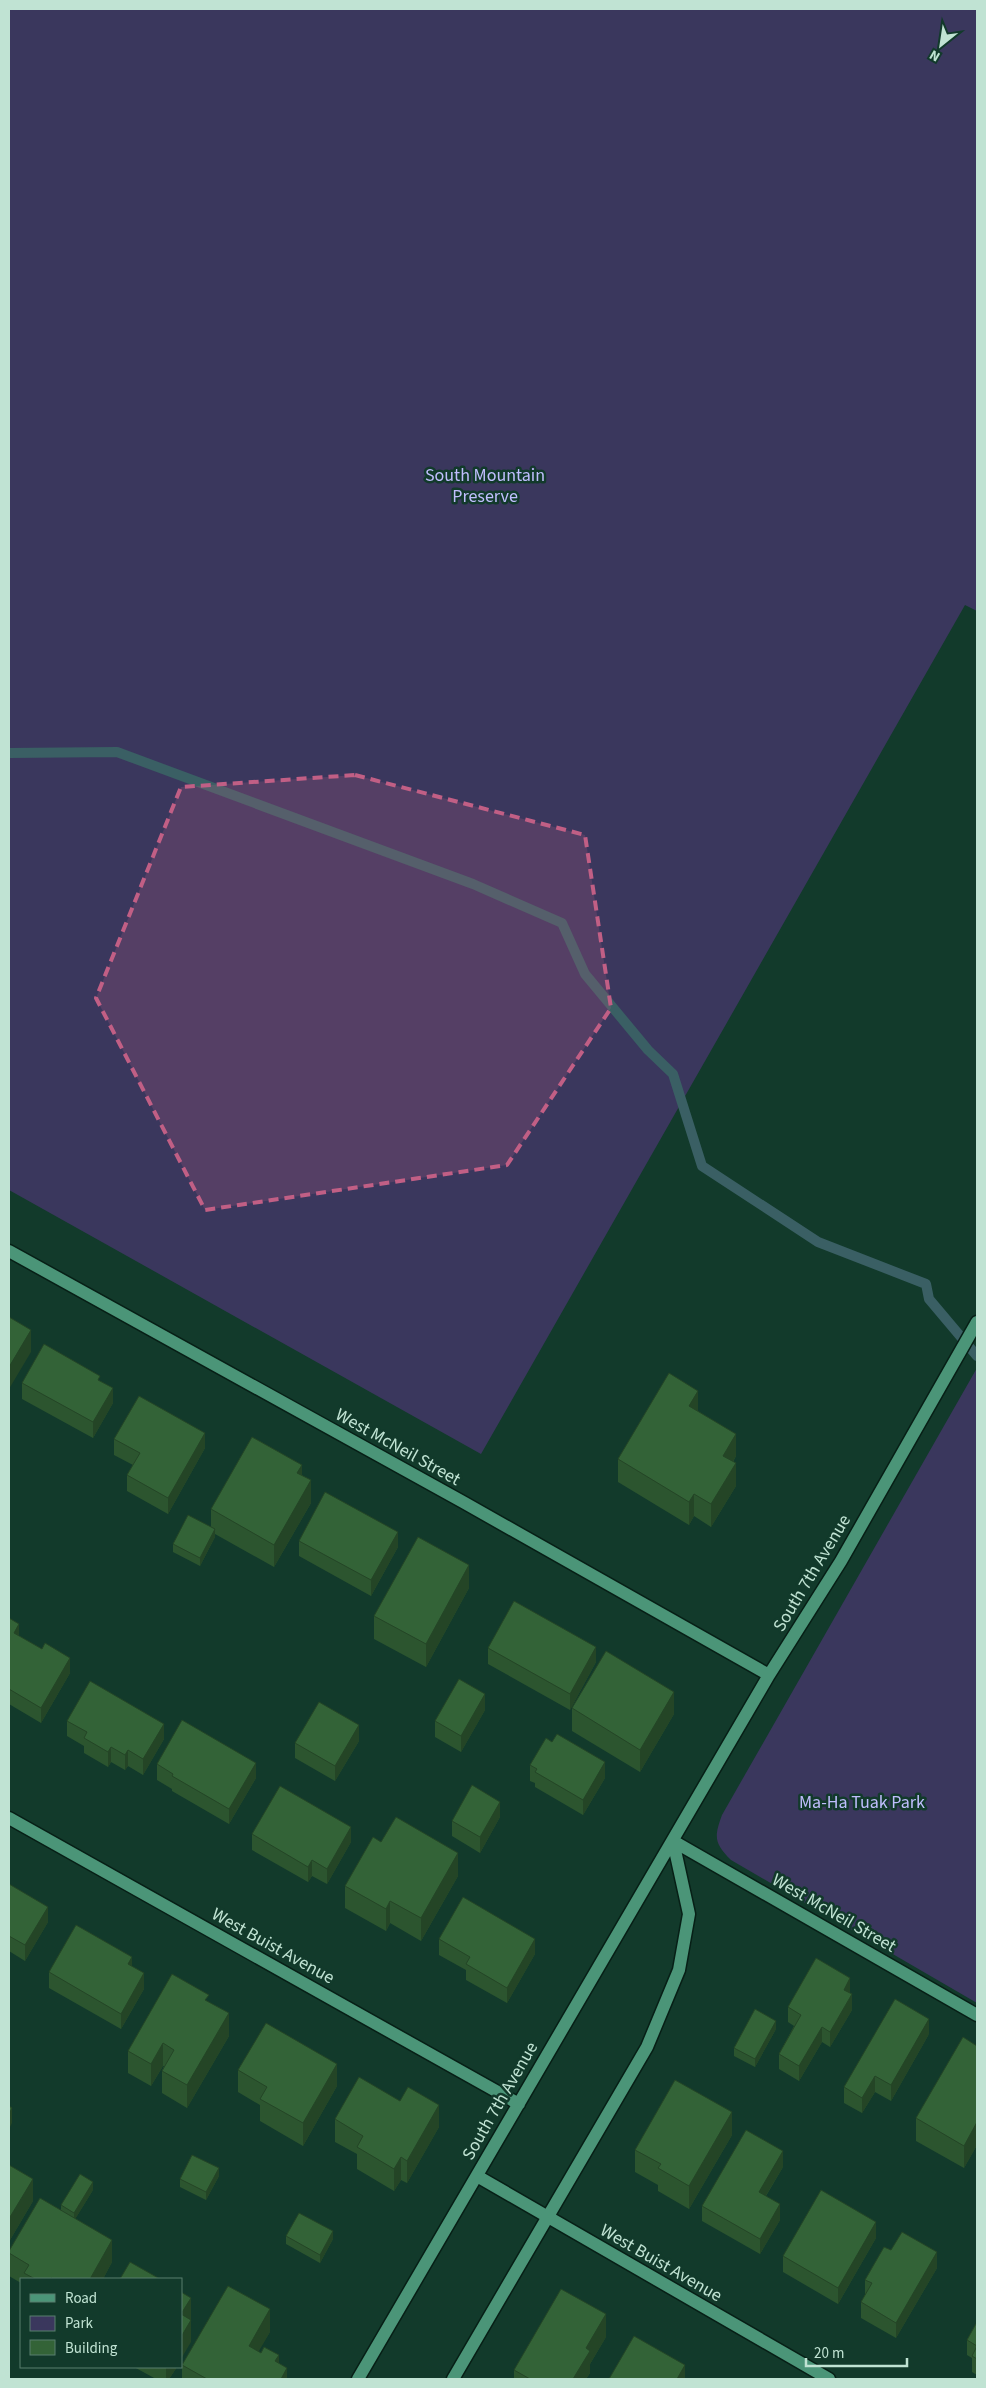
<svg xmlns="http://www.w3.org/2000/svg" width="986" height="2388" viewBox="0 0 986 2388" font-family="'Source Sans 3',sans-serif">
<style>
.green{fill:#3a375d}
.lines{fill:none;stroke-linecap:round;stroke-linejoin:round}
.stream{stroke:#3a5f64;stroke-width:10}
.minor-casing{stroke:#071f16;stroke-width:15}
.minor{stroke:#4b9578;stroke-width:12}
.wall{fill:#2c552f}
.shaded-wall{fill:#244526}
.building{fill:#336337;stroke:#244526}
.marked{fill:#c15f85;fill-opacity:0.2;stroke:#c15f85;stroke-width:4;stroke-dasharray:10 6;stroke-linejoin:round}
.labels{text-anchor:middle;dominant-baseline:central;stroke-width:5;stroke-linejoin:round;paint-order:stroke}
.park-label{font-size:18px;fill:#c0befd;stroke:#123a2b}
.street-label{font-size:18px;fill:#c0e3d3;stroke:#123a2b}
</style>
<rect width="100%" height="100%" fill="#123a2b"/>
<path class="green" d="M9 9H977V611L965 605 481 1454 9 1190Z
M977 1368V2003L731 1860C714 1843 714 1837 722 1815Z"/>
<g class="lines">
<path class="stream" d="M9 753 117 752 473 884 562 923 585 974 648 1050 673 1074 702 1166 818 1242 926 1284 929 1299 977 1356"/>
<defs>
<path id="minor" d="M9 1251 463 1502 769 1675
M9 1818 519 2104
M673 1841 977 2015
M477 2176 829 2379
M358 2379 769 1675 841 1561 977 1322
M453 2379 647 2047 679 1970 689 1914 673 1841"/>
</defs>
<use href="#minor" class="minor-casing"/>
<use href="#minor" class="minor"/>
</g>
<path class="wall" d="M100 1381 113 1403 93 1438 22 1399V1383Z
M698 1411 736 1456 733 1462 736 1486 711 1527 694 1516 689 1525 618 1482V1459Z
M114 1439 205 1448 168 1514 127 1491V1475L133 1465 114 1455Z
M302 1475 311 1503 274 1567 215 1534V1537L200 1566 173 1552V1544L211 1527V1509Z
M299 1541 398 1547 371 1596 299 1556Z
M469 1588 426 1667 374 1639V1616Z
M9 1618 19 1636 70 1673 41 1723 9 1704Z
M488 1648 596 1662 570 1710 488 1664Z
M572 1708 674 1714 640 1772 572 1731Z
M485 1710 461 1752 435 1737V1721Z
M67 1721 164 1739 143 1775 128 1766 125 1770 111 1762 108 1767 84 1753V1746L67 1736Z
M359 1741 335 1781 295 1758V1743Z
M157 1764 256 1778 229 1824 172 1791V1789L157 1780Z
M530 1765 605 1778 583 1815 535 1787V1783L530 1781Z
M500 1817 480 1853 452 1836V1821Z
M252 1834 351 1842 327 1884 312 1876 308 1882 252 1850Z
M381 1842 458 1876 421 1941 390 1923 386 1931 345 1908V1886Z
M9 1884 48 1922 25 1961 9 1951Z
M439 1939 535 1954 507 2003 466 1980V1970L439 1955Z
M132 1967 144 1989 121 2029 49 1988V1972Z
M850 1993 852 2010 830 2047 822 2042 799 2081 779 2069V2054L794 2026 788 2022V2007Z
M209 2002 229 2036 187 2108 162 2093V2071L164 2066H163L151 2086 128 2073V2051Z
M776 2029 755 2067 734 2056V2048Z
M929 2034 891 2101 875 2092 862 2113 844 2103V2087Z
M977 2046V2145L964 2168 916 2141V2118Z
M238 2070 337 2086 303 2146 260 2121V2105L238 2092Z
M335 2119 439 2127 407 2183 401 2180 394 2191 357 2169V2154L335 2142Z
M732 2135 689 2209 658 2191V2185L635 2172V2150Z
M9 2165 33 2201 10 2240 9 2239Z
M783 2167 766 2196 780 2220 760 2254 702 2221V2206Z
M219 2176 206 2200 180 2187V2179Z
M93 2190 75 2219 112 2262 103 2279H21V2283L9 2276V2251L61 2210V2205Z
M286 2236 333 2239 320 2263 286 2244Z
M876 2238 838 2304 783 2272V2256Z
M891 2250 937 2268 896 2338 861 2318V2302L865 2295V2280Z
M977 2322V2375L972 2372V2358L967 2355V2340Z
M270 2332 258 2351 279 2363 287 2379H182V2365Z
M606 2337 590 2364V2373L586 2379H514V2370Z
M134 2367H177L169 2379H156Z"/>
<path class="shaded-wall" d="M31 1330V1352L9 1389V1367Z
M113 1388V1403L93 1438V1422Z
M698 1391V1413L689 1406Z
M205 1433V1448L168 1514V1498Z
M736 1434V1456L723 1478V1456Z
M736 1463V1486L711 1527V1504Z
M302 1465V1488L297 1473Z
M311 1480V1503L274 1567V1545Z
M694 1494V1516L689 1525V1502Z
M215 1529V1537L200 1566V1558Z
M398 1532V1547L371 1596V1580Z
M469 1565V1588L426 1667V1644Z
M19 1624V1640L14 1633Z
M596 1647V1662L570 1710V1694Z
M70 1658V1673L41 1723V1708Z
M674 1692V1714L640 1772V1750Z
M485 1694V1710L461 1752V1736Z
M164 1724V1739L143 1775V1759Z
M359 1725V1741L335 1781V1766Z
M111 1747V1762L108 1767V1752Z
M128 1750V1766L125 1770V1755Z
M605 1762V1778L583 1815V1800Z
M256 1763V1778L229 1824V1809Z
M500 1802V1817L480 1853V1837Z
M351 1827V1842L327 1884V1869Z
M458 1853V1876L421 1941V1918Z
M312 1860V1876L308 1882V1867Z
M390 1901V1923L386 1931V1909Z
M48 1907V1922L25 1961V1945Z
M535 1939V1954L507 2003V1988Z
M132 1957V1973L128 1964Z
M144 1973V1989L121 2029V2014Z
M850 1978V1994L844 1990Z
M852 1994V2010L830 2047V2032Z
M229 2013V2036L187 2108V2085Z
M929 2019V2034L891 2101V2085Z
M776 2021V2029L755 2067V2059Z
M822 2027V2042L799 2081V2066Z
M163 2043V2066L151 2086V2064Z
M337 2064V2086L303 2146V2123Z
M875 2076V2092L862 2113V2098Z
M439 2105V2127L407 2183V2161Z
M12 2108V2123L9 2129V2114Z
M732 2112V2135L689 2209V2186Z
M977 2122V2145L964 2168V2146Z
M783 2151V2167L759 2207V2192Z
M401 2157V2180L394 2191V2169Z
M219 2168V2176L206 2200V2192Z
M33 2179V2201L10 2240V2217Z
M93 2182V2190L74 2221V2213Z
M780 2204V2220L760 2254V2239Z
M876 2222V2238L838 2304V2288Z
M333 2231V2239L320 2263V2255Z
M112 2240V2262L103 2279H90Z
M937 2252V2268L896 2338V2323Z
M191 2298V2320L181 2314Z
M270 2309V2332L249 2368V2346Z
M606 2314V2337L590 2364V2373L586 2379H573L586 2348Z
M191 2320V2342L181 2359V2337Z
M279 2355V2377L275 2361Z
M685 2365V2379H677Z
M166 2367H177L169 2379H166Z
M287 2368V2379H281Z"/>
<path class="building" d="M9 1317 31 1330 9 1367Z
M44 1344 100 1376 98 1380 113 1388 93 1422 22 1383Z
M669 1373 698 1391 689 1406 736 1434 723 1456 736 1463 711 1504 694 1494 689 1502 618 1459Z
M139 1396 205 1433 168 1498 127 1475 140 1453 114 1439Z
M252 1437 302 1465 297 1473 311 1480 274 1545 211 1509Z
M325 1492 398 1532 371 1580 299 1541Z
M188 1515 215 1529 200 1558 173 1544Z
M418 1537 469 1565 426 1644 374 1616Z
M514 1601 596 1647 570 1694 488 1648Z
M9 1618 19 1624 14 1633 42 1649 45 1643 70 1658 41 1708 9 1689Z
M606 1651 674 1692 640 1750 572 1708Z
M459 1679 485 1694 461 1736 435 1721Z
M90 1681 164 1724 143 1759 128 1750 125 1755 111 1747 108 1752 84 1738 87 1732 67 1721Z
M319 1702 359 1725 335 1766 295 1743Z
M182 1720 256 1763 229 1809 172 1776 173 1774 157 1764Z
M557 1734 605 1762 583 1800 535 1772 537 1769 530 1765 546 1738 552 1742Z
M472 1785 500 1802 480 1837 452 1821Z
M280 1786 351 1827 327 1869 312 1860 308 1867 252 1834Z
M396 1817 458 1853 421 1918 390 1901 386 1909 345 1886 373 1837 381 1842Z
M9 1884 48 1907 25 1945 9 1936Z
M463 1897 535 1939 507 1988 466 1964 470 1957 439 1939Z
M76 1925 132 1957 128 1964 144 1973 121 2014 49 1972Z
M816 1958 850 1978 844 1990 852 1994 830 2032 822 2027 799 2066 779 2054 801 2015 788 2007Z
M172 1974 209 1995 205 2000 229 2013 187 2085 162 2071 174 2050 163 2043 151 2064 128 2051Z
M895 1999 929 2019 891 2085 875 2076 862 2098 844 2087Z
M755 2009 776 2021 755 2059 734 2048Z
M266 2023 337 2064 303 2123 260 2099 267 2087 238 2070Z
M963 2037 977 2046V2122L964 2146 916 2118Z
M359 2077 400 2101 408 2087 439 2105 407 2161 401 2157 394 2169 357 2147 363 2136 335 2119Z
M675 2080 732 2112 689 2186 658 2168 661 2164 635 2150Z
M9 2106 12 2108 9 2114Z
M746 2130 783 2151 759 2192 780 2204 760 2239 702 2206Z
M192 2155 219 2168 206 2192 180 2179Z
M9 2165 33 2179 10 2217 9 2216Z
M80 2174 93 2182 74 2213 61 2205Z
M821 2190 876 2222 838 2288 783 2256Z
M40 2198 112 2240 90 2279H54L51 2278 50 2279H35L24 2273 29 2265 9 2253V2251Z
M299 2213 333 2231 320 2255 286 2236Z
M902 2232 937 2252 896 2323 861 2302 872 2283 865 2280 884 2247 891 2250Z
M130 2262 160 2279H120Z
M228 2286 270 2309 249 2346 261 2353 264 2347 279 2355 275 2361 287 2368 281 2379H207L182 2365Z
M561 2289 606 2314 586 2348 590 2351 573 2379H530L514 2370Z
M181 2292 191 2298 181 2314Z
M181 2314 191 2320 181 2337Z
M977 2322V2346L967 2340Z
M634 2336 685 2365 677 2379H609Z
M977 2346V2359L972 2356Z"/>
<path class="marked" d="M355 775 585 835 611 1008 507 1165 205 1210 96 998 181 787Z"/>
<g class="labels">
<g class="park-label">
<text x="485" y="475">South Mountain<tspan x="485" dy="21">Preserve</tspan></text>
<text x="862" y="1802">Ma-Ha Tuak Park</text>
</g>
<g class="street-label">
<text transform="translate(398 1447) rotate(29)">West McNeil Street</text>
<text transform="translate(812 1573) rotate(-59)">South 7th Avenue</text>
<text transform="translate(834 1913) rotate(30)">West McNeil Street</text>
<text transform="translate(273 1946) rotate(29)">West Buist Avenue</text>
<text transform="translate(500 2101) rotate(-60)">South 7th Avenue</text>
<text transform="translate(661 2263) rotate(30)">West Buist Avenue</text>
</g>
</g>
<rect width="986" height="2388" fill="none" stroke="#c0e3d3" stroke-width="20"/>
<rect x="20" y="2278" width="162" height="90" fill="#123a2b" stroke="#587e6e"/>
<rect x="30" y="2294" width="25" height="8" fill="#4b9578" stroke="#587e6e"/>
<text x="65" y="2303" font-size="15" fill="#c0e3d3">Road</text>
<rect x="30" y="2316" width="25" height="15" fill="#3a375d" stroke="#587e6e"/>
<text x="65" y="2328" font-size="15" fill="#c0e3d3">Park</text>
<rect x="30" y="2340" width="25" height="15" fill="#336337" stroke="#587e6e"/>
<text x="65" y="2353" font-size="15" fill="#c0e3d3">Building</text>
<g transform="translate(941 45) rotate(210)" stroke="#123a2b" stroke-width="4" paint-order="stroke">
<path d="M0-4L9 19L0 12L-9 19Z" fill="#c0e3d3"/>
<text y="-8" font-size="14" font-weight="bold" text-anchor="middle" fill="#c0e3d3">N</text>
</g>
<path d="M806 2358v8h101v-8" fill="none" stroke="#c0e3d3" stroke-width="2.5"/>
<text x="814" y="2358" font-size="15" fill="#c0e3d3" stroke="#123a2b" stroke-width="4" paint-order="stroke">20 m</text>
</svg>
